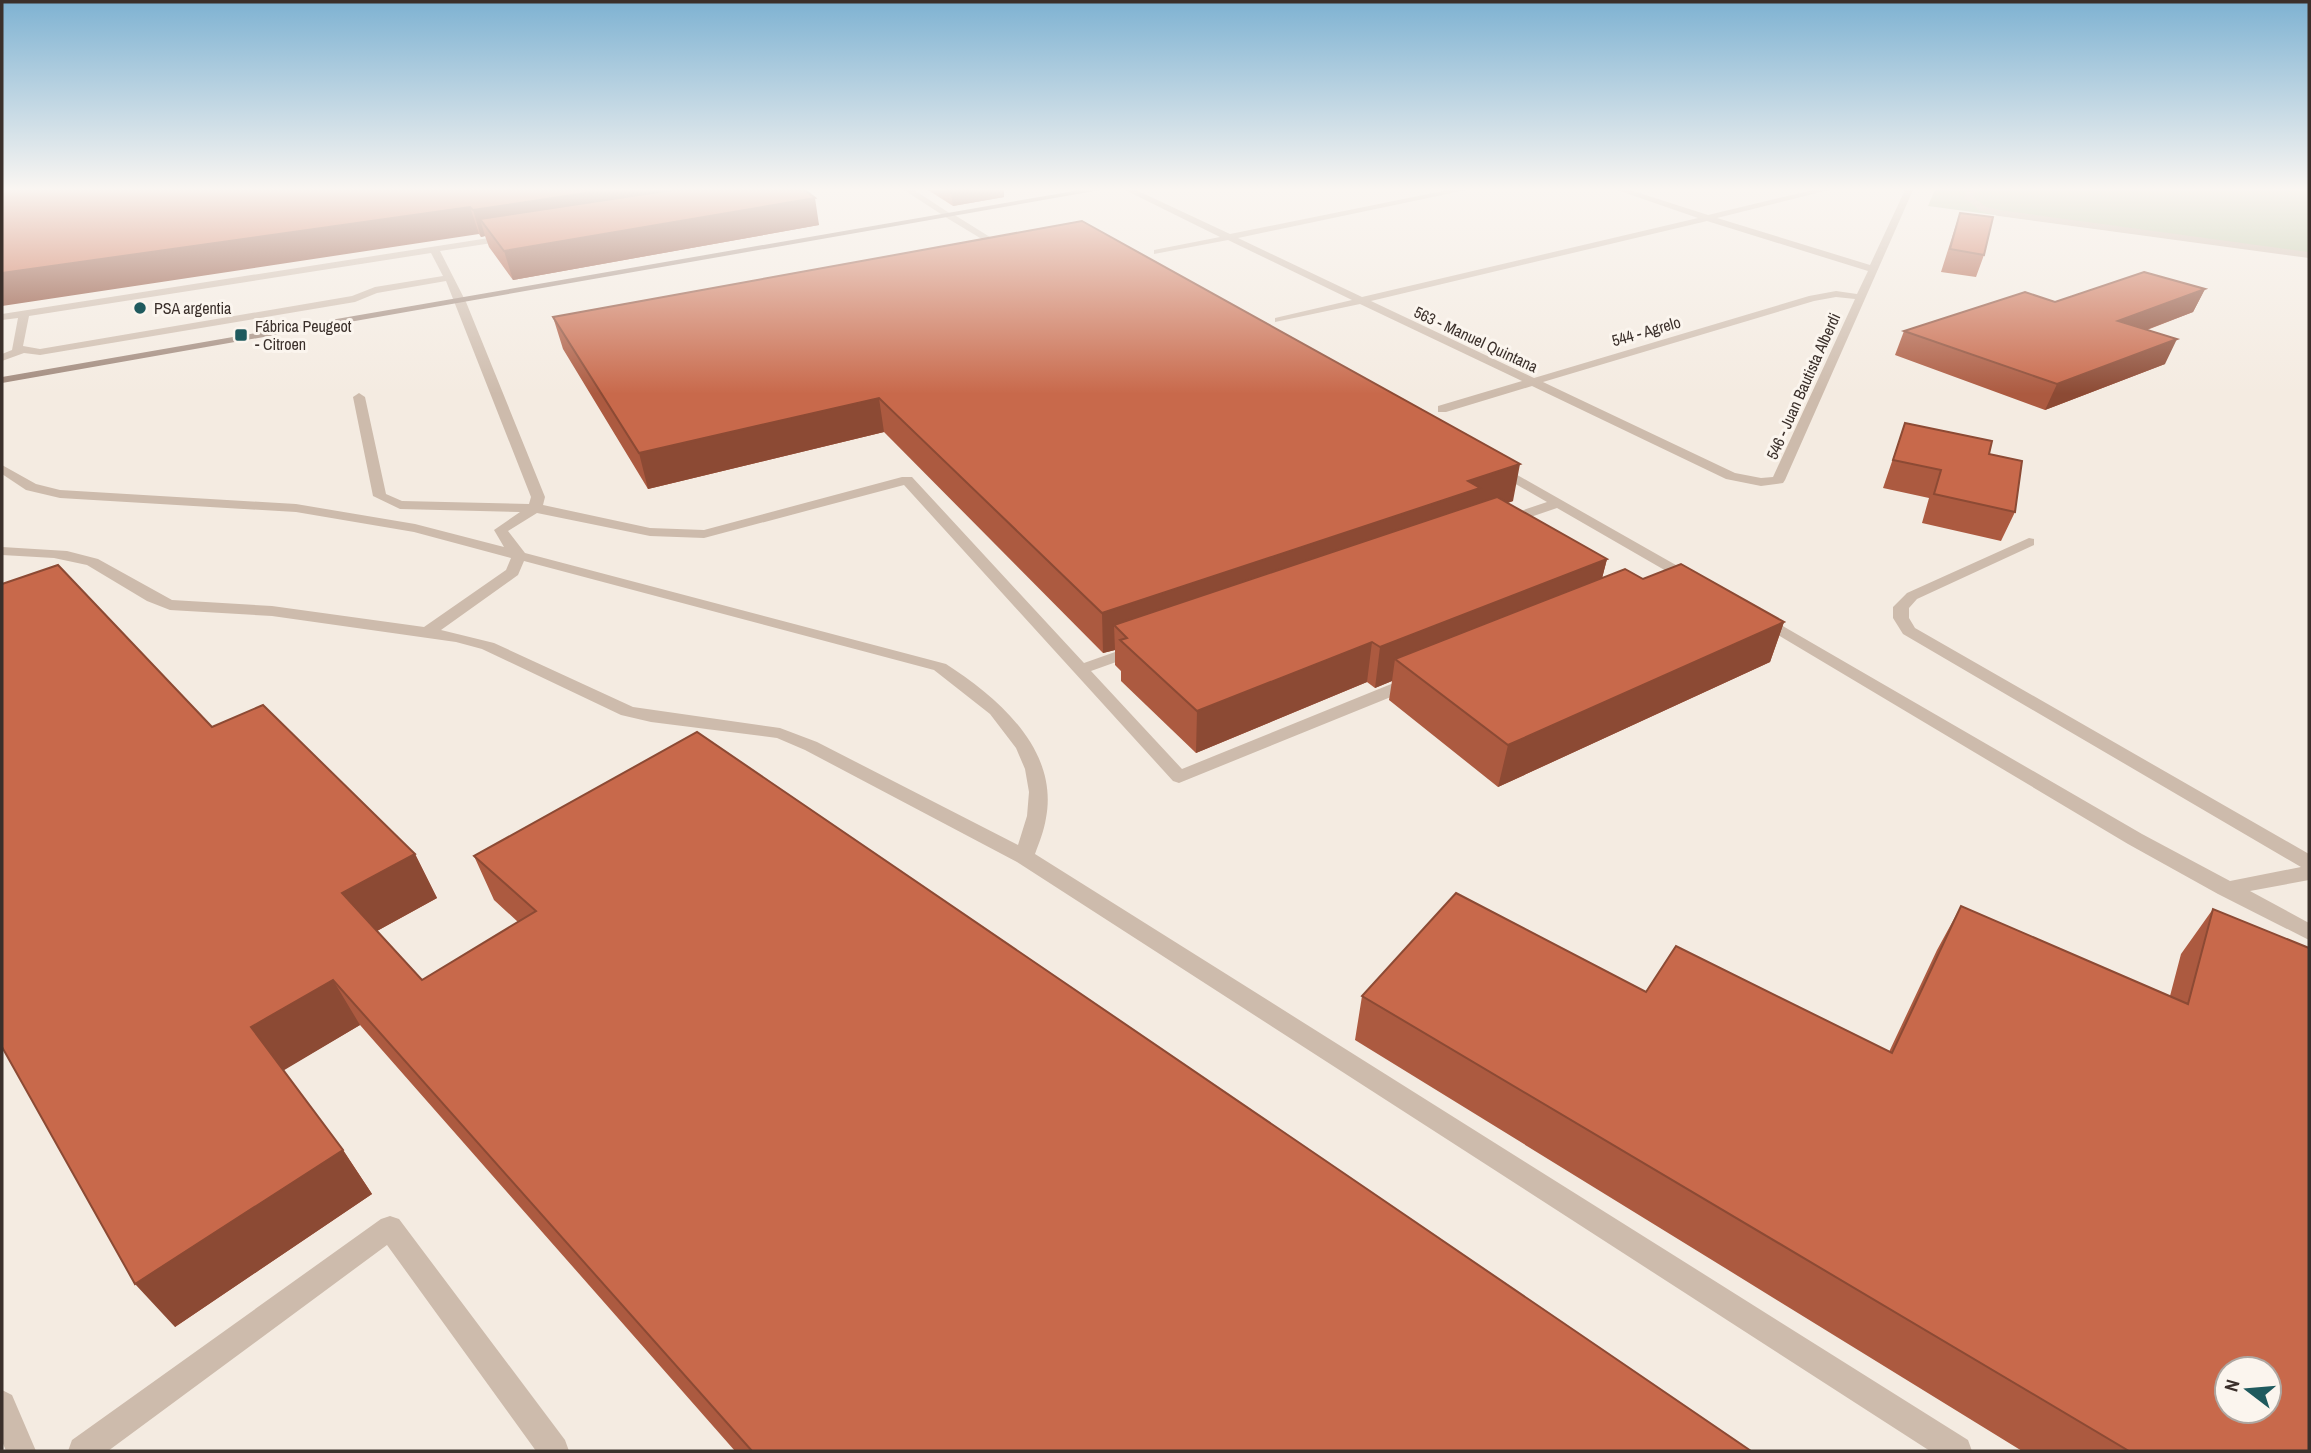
<svg xmlns="http://www.w3.org/2000/svg" width="2311" height="1453" viewBox="0 0 2311 1453" font-family="'Archivo Narrow',sans-serif">
<style>
.green{fill:#b8c4a0}
.lines{fill:none;stroke-linecap:round;stroke-linejoin:round}
.lane{fill:#cdbbac;fill-rule:evenodd}
.street{fill:#cdbbac;fill-rule:evenodd}
.secondary{fill:#a18a7d;fill-rule:evenodd}
.wall{fill:#ac5a40}
.shaded-wall{fill:#8c4a34}
.building{fill:#c8694b;stroke:#8c4a34;stroke-width:2;fill-rule:evenodd}
.poi-dot{fill:#1f5a5e;stroke:#fbf5ee;stroke-width:2.5}
.labels{text-anchor:middle;dominant-baseline:central;stroke-width:6;stroke-linejoin:round;paint-order:stroke}
.far-poi-label{font-size:16px;fill:#3b302b;stroke:#fbf5ee;text-anchor:start}
.far-street-label{font-size:16px;fill:#3b302b;stroke:#fbf5ee}
</style>
<rect width="100%" height="100%" fill="#f4ebe1"/>
<path class="green" d="M1935 190H2309V257L1928 206Z"/>
<g class="lines">
<path class="lane" d="M1967 190H1975L1973 197 1986 207 1999 210 2309 252V258L1999 216 1980 211 1965 198Z
M947 214H953L998 242 990 244 947 218Z
M508 235 511 240 440 251 466 302 545 497 543 505 650 528 704 530 902 477H912L1084 663 1132 646H1144L1146 649 1144 652 1091 671 1182 769 1406 678H1418L1420 682 1418 686 1179 783 1173 781 904 485 704 538 650 536 537 513 508 531 525 553 946 664C997 697 1059 749 1046 818 1044 831 1039 843 1035 854L1968 1440 1972 1451H1930L1017 862 805 750 777 738 651 722 621 715 482 649 456 642 272 616 170 610 147 601 87 565 54 558 2 555V547L67 551 98 559 172 600 272 606 424 627 506 570 511 558 414 532 296 512 60 498 26 490 2 474V465L36 484 60 490 296 504 415 524 504 547 494 530 520 512 400 509 373 496 353 397 359 393 365 397 386 494 402 501 529 504 531 497 446 281 377 293 355 302 40 355 24 353 2 361V354L12 350 18 318 2 320V314ZM431 253 443 276 375 287 352 296 40 349 23 346 29 316ZM524 561 934 670 990 714 1016 748 1025 769 1029 792 1027 816 1018 845 817 742 780 728 633 707 494 643 441 630 518 575Z
M1498 464 1697 577 1699 580 1692 584 1687 583 1557 508 1510 524H1500V518L1547 502 1493 471V465Z
M2029 538 2034 539V545L1917 599 1909 608V618L1915 628 2309 854V880L2250 891 2309 923V940L2218 894 2128 844 1753 620 1755 617H1767L2142 834 2230 881 2301 867 1903 634 1893 618V607L1907 593Z
M390 1216 399 1219 565 1440 569 1451H536L387 1245 108 1451H68L72 1440 381 1219Z
M2 1390 12 1395 36 1451H6L2 1441Z"/>
<path class="street" d="M904 190H914L954 216 947 218Z
M1125 190H1136L1230 234 1448 190H1466L1238 238 1362 297 1698 218 1617 190H1630L1708 215 1813 190H1829L1717 218 1870 265 1905 190H1913L1785 480 1783 483 1761 486 1726 479 1532 386 1446 412H1438V406L1522 381 1360 304 1275 322V318L1352 300 1228 240 1154 254V250L1220 237ZM1707 221 1868 271 1857 294 1836 291 1809 296 1534 378 1371 301ZM1836 297 1855 299 1773 477 1761 478 1735 473 1543 382 1814 301Z"/>
<path class="secondary" d="M1080 190H1100L2 383V377Z"/>
</g>
<path class="wall" d="M2 190H805L819 225 513 280 489 247 485 236 481 237 479 234Z
M928 190H1004V197L953 206Z
M1960 213 1984 255 1976 277 1941 272 1953 234Z
M2205 289 2193 312 2147 330 2165 364 2045 410 1895 355 1904 331 2055 302Z
M553 317 1513 501 1507 503 1607 559 1602 578 1643 579 1784 622 1770 662 1498 787 1389 700 1392 681 1375 688 1367 682 1196 753 1121 681V671L1115 665V650L1103 653 884 432 648 489 563 349Z
M1905 423 1989 454 2015 512 2001 541 1922 523 1929 498 1883 488Z
M212 727 415 854 437 898 377 931 422 980 518 922 494 900 474 856 1751 1451H735L360 1025 283 1070 343 1150 372 1194 175 1327Z
M1961 906 2170 996 2181 954 2213 909 2309 1451H2022L1355 1040 1362 996 1646 992 1889 1052 1937 950Z"/>
<path class="shaded-wall" d="M605 190H771L480 219 485 236 481 237 473 210Z
M970 190H1004V197L953 206 951 193Z
M815 198 819 225 513 280 504 251Z
M470 207 479 234 2 306V273Z
M2205 289 2193 312 2106 345 2118 321Z
M2177 339 2165 364 2045 410 2057 384Z
M879 398 884 432 648 489 639 453Z
M1520 464 1513 501 1127 638 1114 625 1115 650 1103 653 1102 613 1468 481Z
M1607 559 1597 598 1395 659 1392 681 1375 688 1380 647Z
M1784 622 1770 662 1498 787 1508 745Z
M1372 642 1367 682 1196 753 1197 711Z
M415 854 437 898 366 937 342 893Z
M333 980 360 1025 281 1072 251 1027Z
M343 1150 372 1194 175 1327 135 1284Z"/>
<path class="building" d="M2 190H605L473 210 470 207 2 273Z
M672 190H805L815 198 504 251 480 219Z
M947 190H970L951 193Z
M1960 213 1993 217 1984 255 1950 249Z
M1082 221 1520 464 1468 481 1480 488 1102 613 879 398 639 453 553 317Z
M2144 272 2205 289 2118 321 2177 339 2057 384 1904 331 2025 292 2055 302Z
M1905 423 1992 441 1989 454 2022 461 2015 512 1934 494 1941 470 1893 460Z
M1497 497 1607 559 1380 647 1372 642 1197 711 1120 640 1127 638 1114 625Z
M1681 564 1784 622 1508 745 1395 659 1625 569 1643 579Z
M58 565 212 727 263 705 415 854 342 893 422 980 536 911 474 856 697 732 1751 1451H752L333 980 251 1027 343 1150 135 1284 2 1047V584Z
M1456 893 1646 992 1676 946 1892 1053 1961 906 2188 1004 2213 909 2309 948V1451H2129L1362 996ZM2227 1369H2269V1411H2227Z"/>
<linearGradient id="sky" x2="0" y2="1"><stop stop-color="#7eb2d2"/><stop offset="0.48" stop-color="#faf6f2"/><stop offset="1" stop-color="#faf6f2" stop-opacity="0"/></linearGradient>
<rect width="2311" height="394" fill="url(#sky)"/>
<g class="poi-dot">
<circle cx="140" cy="308" r="7"/>
<rect x="234" y="328" width="14" height="14" rx="3.5"/>
</g>
<g class="labels">
<g class="far-poi-label">
<text x="154" y="308">PSA argentia</text>
<text x="255" y="326">Fábrica Peugeot<tspan x="255" dy="18">- Citroen</tspan></text>
</g>
<g class="far-street-label">
<text transform="translate(1646 331) rotate(-16)">544 - Agrelo</text>
<text transform="translate(1476 339) rotate(25)">563 - Manuel Quintana</text>
<text transform="translate(1803 386) rotate(-66)">546 - Juan Bautista Alberdi</text>
</g>
</g>
<rect width="2311" height="1453" fill="none" stroke="#3b302b" stroke-width="7"/>
<g transform="translate(2248 1390) rotate(286)"><circle r="33" fill="#fbf5ee" stroke="#aea6a0" stroke-width="2"/>
<path d="M0-5L12 26L0 18L-12 26Z" fill="#1f5a5e"/>
<text y="-10" font-size="19" font-weight="bold" text-anchor="middle" fill="#3b302b">N</text>
</g>
</svg>
